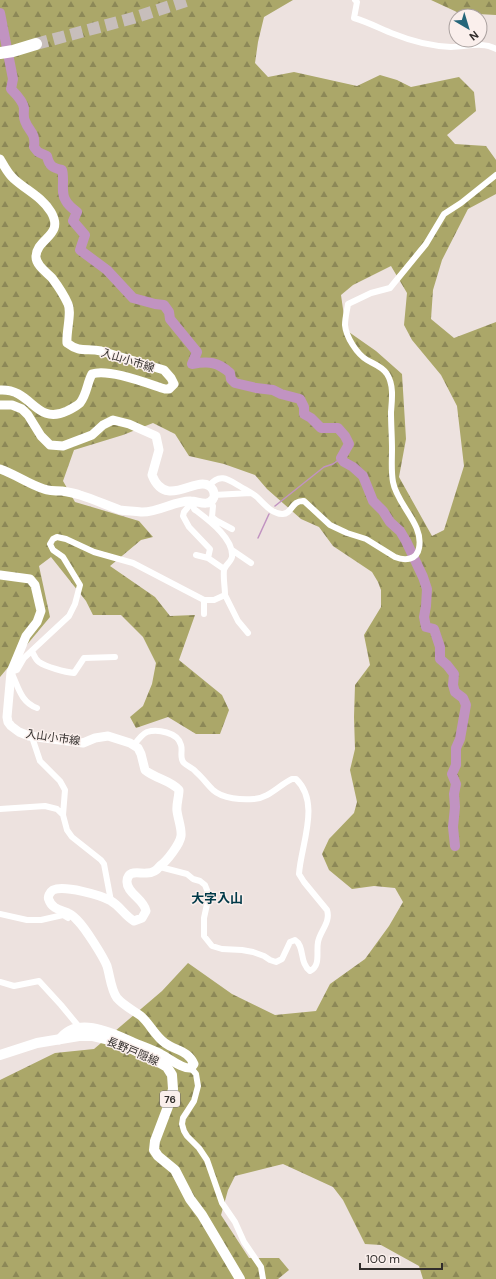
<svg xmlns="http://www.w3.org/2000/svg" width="496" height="1279" viewBox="0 0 496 1279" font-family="'DM Sans','Noto Sans JP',sans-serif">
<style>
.forest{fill:url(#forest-firs);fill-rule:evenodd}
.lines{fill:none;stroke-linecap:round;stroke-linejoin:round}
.stream{stroke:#c193c1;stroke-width:1.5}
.river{stroke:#c193c1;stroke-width:10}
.highway-tunnel{stroke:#c7bebb;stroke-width:12;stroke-dasharray:12 6;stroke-linecap:butt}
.street{stroke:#fff;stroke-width:6}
.secondary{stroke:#fff;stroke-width:9}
.primary{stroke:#fff;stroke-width:10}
.highway{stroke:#fff;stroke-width:12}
.labels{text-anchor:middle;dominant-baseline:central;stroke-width:3;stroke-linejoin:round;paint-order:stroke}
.shield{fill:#faefec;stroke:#6d6765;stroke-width:1}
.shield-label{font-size:10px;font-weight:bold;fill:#312d2b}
.street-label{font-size:11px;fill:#312d2b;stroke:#faefec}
.quarter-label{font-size:13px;font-weight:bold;fill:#003948;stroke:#faefec}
</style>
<defs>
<pattern id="forest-firs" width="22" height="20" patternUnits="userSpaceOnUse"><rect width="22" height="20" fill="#aba769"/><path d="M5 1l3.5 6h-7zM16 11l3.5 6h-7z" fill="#8c8857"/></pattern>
</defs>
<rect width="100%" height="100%" fill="#ede2df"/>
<path class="forest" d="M0 0H293L264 17 258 42 255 63 268 77 294 72 357 86 380 75 397 80 411 87 459 77 474 92 476 111 447 135 455 144 486 146 496 160V194L468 209 442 260 433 290 431 319 454 338 496 322V1279H423L419 1266 381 1245 365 1244 343 1200 333 1187 283 1164 235 1176 228 1190 221 1215 249 1258H279L289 1270 278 1279H0V1080L55 1053 94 1049 162 991 188 963 232 994 275 1015 316 1011 330 984 365 959 389 926 403 902 395 888 374 886 352 889 329 870 322 854 329 839 354 813 357 802 350 770 355 749 354 717 355 685 370 665 364 635 381 607V590L378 582 372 572 333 546 319 527 301 519 267 489 255 475 224 464 189 456 175 434 153 423 123 435 74 450 63 481 75 502 139 521 153 537 141 540 110 566 155 597 170 616 195 615 179 660 222 695 229 710 220 734H196L168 717 136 728 130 717 143 706 152 684 156 663 143 637 121 615H93L86 601 51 557 39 566 50 617 0 677ZM391 266 407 293 404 325 412 340 441 375 457 406 464 466 444 530 432 536 399 477 406 439 402 374 376 351 346 330 341 295 353 285Z
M431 0H496V15L459 13Z"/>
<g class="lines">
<path class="stream" d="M275 506 324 467 333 464 341 458
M258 538 269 514"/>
<path class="river" d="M0 13 13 79 11 89C16 94 23 101 24 108 24 112 23 117 25 121 29 132 36 132 34 147L38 152 47 156C49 166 53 168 62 170 65 179 60 193 66 201 68 205 73 209 77 212L73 221 85 235 80 250 107 270 133 298 155 304 164 305 169 312 170 319 197 352 192 364C209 361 218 362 230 373L231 379 235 383 256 388 273 390 281 394 300 399 304 407V414L311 418 321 428H338L345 436 349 444 341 458 344 462 353 467 363 476 373 501 383 511 390 522 400 531 406 541 423 577 427 589 426 606 424 617 426 627 434 629 440 647V659L447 665 454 674 453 685 455 692 463 698 466 705 460 739 456 748V765L452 774 456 784 454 794 455 807 453 827 455 846"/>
<path class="highway-tunnel" d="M36 44 133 18 189 0"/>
<path class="street" d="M355 0 357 2 354 18C368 22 381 29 394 34 411 41 433 46 451 47 467 47 482 41 496 49
M209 486C220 472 229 480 241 487 246 490 252 493 257 497 263 503 272 514 282 514 292 515 291 500 304 501L330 525 347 533 366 539 395 557C405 561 417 560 419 548 424 524 397 505 393 482 391 471 392 460 392 449 392 437 391 424 391 412 392 400 394 385 387 374 383 367 374 364 367 360 357 354 346 337 345 325 345 318 347 311 348 304L371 293 390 288 426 244 444 214 461 203 496 175
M214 495 251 493
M193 501 184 512 183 516 189 527 210 549 208 558 224 569
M211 501 213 506 212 517 217 521 232 529
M232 550 251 563
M196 555 208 558
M225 595 238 621 248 633
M204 600V614
M32 651C34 655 35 659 39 662 46 667 65 672 74 673L84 658 115 657
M37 708C20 702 18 685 11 672L17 670 24 658 69 616 75 604 80 585 63 557 53 550 50 544 53 539 57 537 66 539 94 552 133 563 204 600H214L225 595C225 587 223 578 224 570 225 565 231 562 232 557 234 538 207 519 194 509L193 501
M32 737 40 761 60 781 65 790 63 815 67 830 72 837 101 860 104 864 111 901
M134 745C137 741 142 734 147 732 157 729 178 732 181 745 183 751 179 758 184 763 187 766 193 768 196 772 202 777 207 784 213 790 223 799 242 800 254 799 269 798 279 785 292 779H296C321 803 301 844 299 874L304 882 327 910C331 922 320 931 318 942 316 952 321 966 310 971 299 963 305 946 295 940L290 942 282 959 276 962 270 960 264 956 253 952 242 950 222 949 212 946 204 936V918L209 895 205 885 200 881 193 879 187 874 160 867
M0 809 45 806 57 809 63 815
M0 914 27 920H41L63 915 68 918
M0 982 14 986 39 981 61 1005 80 1028
M191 1068 196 1074 198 1086 194 1101 183 1118 182 1124 184 1131 187 1136 199 1148 207 1160 222 1203 235 1222 244 1242 261 1267 263 1279"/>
<path class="secondary" d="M0 159C4 166 8 174 14 179 26 190 42 197 51 212 65 236 36 238 36 257 36 265 46 272 52 278 58 286 64 295 68 304 72 312 66 332 67 343 80 353 87 348 101 351L164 370 171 378 174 384 169 389H165C149 384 108 368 92 374 87 383 87 394 80 403 77 406 71 409 67 411 35 426 32 388 0 390
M0 405H12L22 409 28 415 41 436 50 445 63 446 92 435 103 425 113 420 129 424 156 436 159 450 152 475C167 513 201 469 213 490 214 492 215 497 213 499 208 507 198 501 191 501 176 500 158 513 141 512 134 511 126 511 120 510 106 505 93 499 80 495 74 493 68 492 62 491 56 491 49 491 44 489 28 484 15 474 0 469
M0 575 30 579 35 585 41 611 37 622 26 636 11 672 7 717 8 722 11 726 19 732 29 736 83 743 95 738 108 736 130 743 138 748 141 754 145 770C156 779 170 780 179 790 179 797 176 805 177 811 178 819 182 829 181 836 180 844 167 861 160 866 157 870 152 873 147 873 139 874 128 869 127 881 126 893 144 899 146 911L142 918 134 921C125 916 120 906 111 901 101 895 64 885 53 890 50 892 47 897 49 900 52 909 61 910 68 913 72 914 75 918 78 921 85 928 103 956 107 966 110 976 111 990 117 998 124 1006 133 1010 141 1016 150 1024 155 1036 165 1043 176 1051 188 1050 194 1064L191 1068C181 1069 170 1058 161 1054 152 1049 142 1046 133 1042 111 1032 76 1015 59 1040"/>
<path class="primary" d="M0 1055 37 1043 79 1036H92L113 1041 128 1047 160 1063 167 1067 172 1075 173 1089 169 1104 155 1141 154 1150 158 1156 175 1170 190 1199 202 1215 240 1279"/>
<path class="highway" d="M0 53 13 51 36 44"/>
</g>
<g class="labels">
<rect class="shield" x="160" y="1091" width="20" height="16" rx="3"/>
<g class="shield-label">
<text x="170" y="1099">76</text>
</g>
<g class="street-label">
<text transform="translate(128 360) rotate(17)">入山小市線</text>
<text transform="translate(53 737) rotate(8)">入山小市線</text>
<text transform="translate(133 1051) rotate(23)">長野戸隠線</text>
</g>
<g class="quarter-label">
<text x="217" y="898">大字入山</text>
</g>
</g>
<g transform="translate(468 28) rotate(142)"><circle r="19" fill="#faefec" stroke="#aaa19f"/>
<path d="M0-3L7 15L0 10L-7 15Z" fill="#25667a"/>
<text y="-6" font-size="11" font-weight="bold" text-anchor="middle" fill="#312d2b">N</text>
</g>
<path d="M360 1263v6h82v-6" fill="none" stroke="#312d2b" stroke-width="2"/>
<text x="366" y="1263" font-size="12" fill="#312d2b" stroke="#faefec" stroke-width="3" paint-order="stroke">100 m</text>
</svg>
